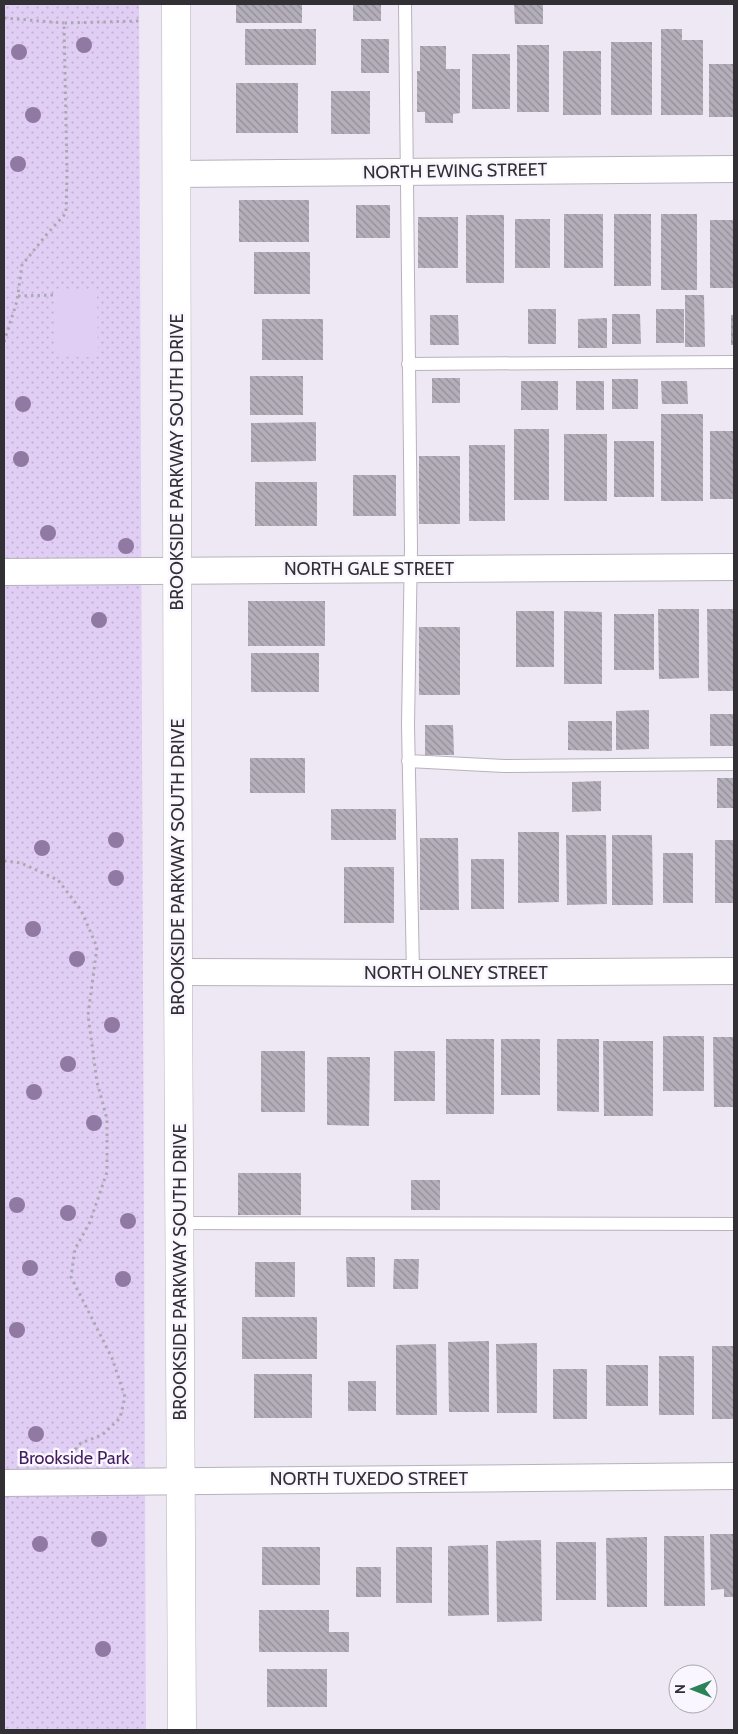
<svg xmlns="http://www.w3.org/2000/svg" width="738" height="1734" viewBox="0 0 738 1734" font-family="Cabin,sans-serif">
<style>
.green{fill:url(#green-dots)}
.pitch{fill:#e1cef4}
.building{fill:url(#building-back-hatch)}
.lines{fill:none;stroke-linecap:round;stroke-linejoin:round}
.service-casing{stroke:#b8b2bd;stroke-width:14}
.minor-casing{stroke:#b8b2bd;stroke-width:28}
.secondary-casing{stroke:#b8b2bd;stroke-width:29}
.path{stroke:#ada9b2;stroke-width:3;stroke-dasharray:2.5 4;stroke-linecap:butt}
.service{stroke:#fff;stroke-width:12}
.minor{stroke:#fff;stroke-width:26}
.secondary{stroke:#fff;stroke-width:28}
.tree{fill:#9079a2}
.labels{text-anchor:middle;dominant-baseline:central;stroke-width:5;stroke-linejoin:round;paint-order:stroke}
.street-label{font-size:18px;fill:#333035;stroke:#faf6ff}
.park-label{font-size:18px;fill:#431e5f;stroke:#faf6ff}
</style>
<defs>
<pattern id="green-dots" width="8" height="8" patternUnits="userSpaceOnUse" patternTransform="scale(1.25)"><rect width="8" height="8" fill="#e1cef4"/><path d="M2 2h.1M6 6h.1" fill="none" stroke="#c2b1d2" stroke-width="1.8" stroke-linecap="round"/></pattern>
<pattern id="building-back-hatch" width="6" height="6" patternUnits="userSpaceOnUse" patternTransform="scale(1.25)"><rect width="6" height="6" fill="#b3aeb9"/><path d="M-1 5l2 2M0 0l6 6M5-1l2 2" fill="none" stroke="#928e97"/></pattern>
</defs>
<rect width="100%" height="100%" fill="#ede8f3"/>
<path class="green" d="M4 4H139L146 1730H4Z"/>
<path class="pitch" d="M54 291H97L98 357H54Z"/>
<path class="building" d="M236 4H302V23H236Z
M353 4H381V21H353Z
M514 4H543V24H515Z
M245 29H316V65H245Z
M661 29H682V40H703V115H661Z
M361 39H389V73H361Z
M611 42H652V115H611Z
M517 45H549V112H517Z
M420 46H446V69H460V113L453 114V123H425V112H417V71H420Z
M563 51H601V115H563Z
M472 54H510V109H472Z
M709 64H734V117H709Z
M236 83H298V133H236Z
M331 91H370V134H331Z
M239 200H309V242H239Z
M356 205H390V238H356Z
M564 214H603V268H564Z
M614 214H651V286H614Z
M661 214H697V290H661Z
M466 215H504V283H466Z
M418 217H458V268H418Z
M515 219H550V268H515Z
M710 220H734V288H710Z
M254 252H310V294H254Z
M685 295H704L705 347H685Z
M528 309H556V344H528Z
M656 309H684V343H656Z
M612 314H640L641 344H612Z
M430 315H458L459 345H430Z
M731 315H734V345H731Z
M607 318V348H578V319Z
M262 319H323V360H262Z
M250 376H303V415H250Z
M432 378H460V403H432Z
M612 379H638V409H612Z
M521 381H558V410H521Z
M576 381H604V410H576Z
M661 381H687L688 404H662Z
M661 414H703V501H661Z
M316 422V461L251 462V423Z
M514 429H549V500H514Z
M710 431H734V499H710Z
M564 434H607V501H564Z
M614 441H654V497H614Z
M469 445H505V521H469Z
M419 456H460V524H419Z
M353 475H396V516H353Z
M255 482H317V526H255Z
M248 601H325V646H248Z
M658 609H699V678L659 679Z
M707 609H734V691H708Z
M516 611H554V667H516Z
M564 611 602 612V684H564Z
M614 614H654V670H614Z
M419 627H460V695H419Z
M251 653H319V692H251Z
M649 710V749L616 750V711Z
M710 714H734V746H710Z
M568 721H612V751L568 750Z
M425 725H453L454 755H425Z
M250 758H305V793H250Z
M717 778H734V808H717Z
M601 781V811L572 812V782Z
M331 809H396V840H331Z
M518 832H559V902L518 903Z
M566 835H606L607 904 567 905Z
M612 835H652L653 905H612Z
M420 838H458L459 910H420Z
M715 840H734V903H715Z
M663 853H693V903H663Z
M471 859H504V909H471Z
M344 867H394V923H344Z
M663 1036H704V1091H663Z
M713 1037H734V1107H714Z
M446 1039H494V1114H446Z
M501 1039H540V1095H501Z
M557 1039H599V1112L557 1111Z
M603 1041H653V1116H604Z
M261 1051H305V1112H261Z
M394 1051H435V1101H394Z
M327 1057H370L369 1126 327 1125Z
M238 1173H301V1215H238Z
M411 1180H440V1210H411Z
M346 1257H375V1287H347Z
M394 1259H419L418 1289H393Z
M255 1262H295V1297H255Z
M242 1317H317V1359H242Z
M489 1341V1412H449L448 1342Z
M537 1343V1413H497L496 1344Z
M436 1344 437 1415H396V1345Z
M712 1346H734V1419H712Z
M659 1356H694V1415H659Z
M606 1365H648V1406H606Z
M553 1369H587V1419H553Z
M254 1374H312V1418H254Z
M348 1381H376V1411H348Z
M710 1534H734V1597H724V1589L711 1590Z
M664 1536H704L705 1606H664Z
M647 1537V1607H607L606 1538Z
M541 1540 542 1621 497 1622 496 1541Z
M556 1542H596V1600H556Z
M488 1545 489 1615 448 1616V1546Z
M262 1547H320V1585H262Z
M396 1547H432V1603H396Z
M356 1567H381V1597H356Z
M259 1610H329V1632H349V1652H259Z
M267 1669H327V1707H267Z"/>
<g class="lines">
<defs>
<path id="service" d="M405 4 411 547 408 725 413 973
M408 364 734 362
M408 761 504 766 734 764
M180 1223 734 1224"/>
<path id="minor" d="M176 174 734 169
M4 572 734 567
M178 972 413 973 734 971
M4 1483 734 1476"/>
<path id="secondary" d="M176 4 178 972 182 1730"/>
</defs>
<use href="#service" class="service-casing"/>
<use href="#minor" class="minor-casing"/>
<use href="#secondary" class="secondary-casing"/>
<path class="path" d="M4 18 64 23
M18 296 54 295
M4 342 17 301 22 265 47 234 66 213 67 174 64 23 139 21
M4 861 21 863 58 880 81 910 97 947 88 1015 97 1082 107 1119V1172L90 1222 75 1249 71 1277 112 1358 125 1397 120 1418 102 1435 81 1443 71 1454"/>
<use href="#service" class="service"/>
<use href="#minor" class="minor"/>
<use href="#secondary" class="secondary"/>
</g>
<g class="tree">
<circle cx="84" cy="45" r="8"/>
<circle cx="19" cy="52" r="8"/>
<circle cx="33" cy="115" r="8"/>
<circle cx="18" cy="164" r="8"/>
<circle cx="23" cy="404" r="8"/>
<circle cx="21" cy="459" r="8"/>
<circle cx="48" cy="533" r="8"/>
<circle cx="126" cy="546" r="8"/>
<circle cx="99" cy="620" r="8"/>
<circle cx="116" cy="840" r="8"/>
<circle cx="42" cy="848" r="8"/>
<circle cx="116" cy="878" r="8"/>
<circle cx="33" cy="929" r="8"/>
<circle cx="77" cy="959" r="8"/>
<circle cx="112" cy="1025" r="8"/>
<circle cx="68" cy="1064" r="8"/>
<circle cx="34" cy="1092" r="8"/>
<circle cx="94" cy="1123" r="8"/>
<circle cx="17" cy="1205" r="8"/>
<circle cx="68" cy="1213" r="8"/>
<circle cx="128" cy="1221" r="8"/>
<circle cx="30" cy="1268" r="8"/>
<circle cx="123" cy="1279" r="8"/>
<circle cx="17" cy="1330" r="8"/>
<circle cx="36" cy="1434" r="8"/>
<circle cx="99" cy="1539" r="8"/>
<circle cx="40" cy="1544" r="8"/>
<circle cx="103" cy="1649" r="8"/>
</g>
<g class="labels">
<g class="street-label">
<text transform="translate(455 171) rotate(-1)">NORTH EWING STREET</text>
<text transform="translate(177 462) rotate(-90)">BROOKSIDE PARKWAY SOUTH DRIVE</text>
<text x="369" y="569">NORTH GALE STREET</text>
<text transform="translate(178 867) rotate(-90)">BROOKSIDE PARKWAY SOUTH DRIVE</text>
<text x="456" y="973">NORTH OLNEY STREET</text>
<text transform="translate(180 1272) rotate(-90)">BROOKSIDE PARKWAY SOUTH DRIVE</text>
<text x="369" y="1479">NORTH TUXEDO STREET</text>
</g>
<g class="park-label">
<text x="74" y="1458">Brookside Park</text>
</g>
</g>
<rect width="738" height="1734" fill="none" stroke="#333035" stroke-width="10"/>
<g transform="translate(693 1689) rotate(270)"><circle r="24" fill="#faf6ff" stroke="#aaa7ae"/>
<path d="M0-4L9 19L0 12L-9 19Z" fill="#2a8257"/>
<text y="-8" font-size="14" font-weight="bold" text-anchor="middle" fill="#333035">N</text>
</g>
</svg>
